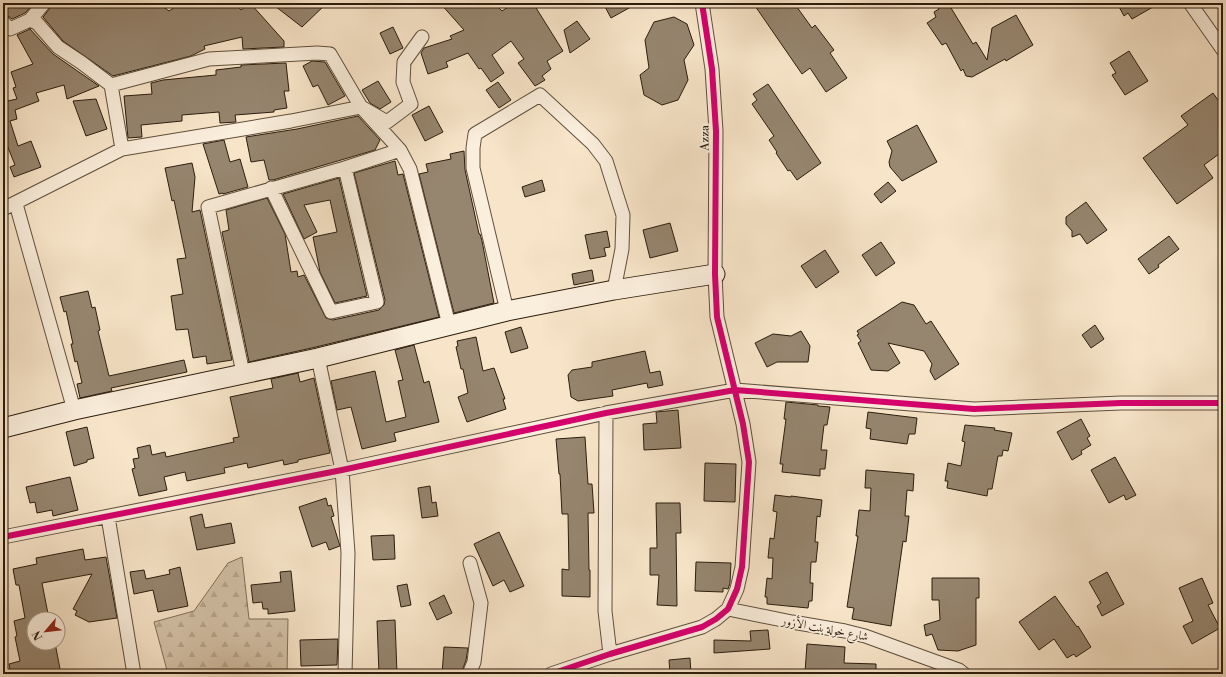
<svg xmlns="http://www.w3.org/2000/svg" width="1226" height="677" viewBox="0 0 1226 677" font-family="'Libre Bodoni',Amiri,serif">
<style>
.forest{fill:url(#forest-firs);stroke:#80705b}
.building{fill:#96856f;stroke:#2c1d0d}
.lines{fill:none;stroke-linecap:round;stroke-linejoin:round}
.street-casing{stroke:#5f4f3c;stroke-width:15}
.secondary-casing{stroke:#2c1d0d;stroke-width:21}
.street{stroke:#faeedc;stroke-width:13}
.secondary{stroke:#faeedc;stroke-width:19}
.cycleway-casing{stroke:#faeedc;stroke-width:8}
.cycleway{stroke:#d6006c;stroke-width:6}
.labels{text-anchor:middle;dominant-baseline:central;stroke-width:3.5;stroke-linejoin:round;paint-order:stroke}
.street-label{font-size:12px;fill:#2c1d0d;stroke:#faeedc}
</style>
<defs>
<pattern id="forest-firs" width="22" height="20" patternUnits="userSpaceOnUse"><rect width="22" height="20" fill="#d5c3a9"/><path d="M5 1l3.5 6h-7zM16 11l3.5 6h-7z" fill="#b7a790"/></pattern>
</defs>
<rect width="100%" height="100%" fill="#f8e5c9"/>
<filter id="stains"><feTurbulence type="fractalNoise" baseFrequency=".005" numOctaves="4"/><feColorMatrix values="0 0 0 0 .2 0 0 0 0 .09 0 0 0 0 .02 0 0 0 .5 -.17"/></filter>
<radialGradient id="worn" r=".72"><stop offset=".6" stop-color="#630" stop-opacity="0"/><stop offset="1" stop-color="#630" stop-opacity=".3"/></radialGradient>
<path class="forest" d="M242 557 249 619H288L287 674H168L154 622 194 611 228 563Z"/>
<path class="building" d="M3 3H34L25 13 12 19 8 16 3 14Z
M52 3H158L169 11 181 3H235L241 10 250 3 284 41V47L243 49 242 37 204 46 205 49 191 56 113 76 63 41 43 17 50 8Z
M271 3H327L302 27Z
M440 3H461L465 7 474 3H494L502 11 514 3H533L563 51 547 61 551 69 542 76 545 80 535 86 518 63 524 59 511 41 492 55 504 73 491 82 481 68 479 69 468 53 446 62 448 67 428 74 421 53 424 48 452 39 450 36 464 30Z
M603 3H638L611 18Z
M753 3H794L812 28 815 25 834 50 830 53 847 78 826 92 810 68 802 74Z
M935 3H948L973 44 976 42 987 60 992 28 1016 15 1033 45 1006 61 1005 59 972 77 966 76 963 69 961 71 946 43 942 45 927 23 936 17 934 12 939 9Z
M1117 3H1160L1132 19 1128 13 1124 16Z
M674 17 687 24 694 45 684 60 688 80 678 100 662 105 644 95 640 75 649 68 645 40 654 22Z
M577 21 590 39 570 53 564 30Z
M393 27 403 48 390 54 380 33Z
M30 29 53 54 99 86 67 99 64 85 36 93 39 101 15 110 17 119 10 121 18 146 31 141 41 167 14 177 10 167 15 165 5 140 3 141V102L17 99 13 88 16 87 11 72 33 64 17 35Z
M1129 51 1148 81 1125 95 1112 75 1116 73 1110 63Z
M312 61 325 62 345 96 328 105 318 85 313 87 303 66Z
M286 63 289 91H284L287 108 274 110V112L235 115 236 122 220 123 219 112 182 115V121L141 125 142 137 128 138 124 96 152 94 151 83 163 80 216 75V70L241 67V65Z
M378 81 391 102 380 109 370 103 362 90Z
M498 82 511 100 499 108 486 90Z
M768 84 821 163 797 180 790 170 788 171 776 153 777 152 769 140 774 136 752 104 757 100 753 94Z
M1213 93 1223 107V151L1204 165 1213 178 1177 204 1143 158 1188 125 1181 116Z
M96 99 107 129 86 136 73 101Z
M429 106 443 132 425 141 412 115Z
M358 116 380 140 375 150 273 180H269L264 160 251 162 246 137 297 129Z
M917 125 937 162 902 181 890 167 889 162 892 151 887 141Z
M224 140 230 162 240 159 248 187 223 194V193L219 194 203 144Z
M464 151 465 170 479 234H480L482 241 494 303 454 313 419 174 428 172 426 164 451 159 450 154Z
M395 161 398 175 403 174 439 317 316 347 249 362 222 232 229 230 226 210 267 198 285 234 291 272 297 271 298 277 304 275 326 318 333 320 379 310 384 305 385 300 354 173Z
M192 163 195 177 192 212 200 210 232 360 207 364 206 356 193 358 188 329 176 330 171 296 183 294 177 259 186 258 174 200 172 201 165 168Z
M339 178 367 296 335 303 320 272 313 237 337 232 330 200 304 205 317 232 304 239 283 194Z
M542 180 545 191 525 197 522 187Z
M888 182 896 191 881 203 874 194Z
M1086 202 1107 230 1087 244 1080 234 1072 237V231L1066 224V217Z
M670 223 678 251 650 258 643 230Z
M607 231 610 247 604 248 606 256 590 259 585 235Z
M1169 236 1179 249 1158 265 1159 267 1149 274 1138 259Z
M881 242 895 263 876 276 862 255Z
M825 250 839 272 816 288 801 266Z
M592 270 594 281 574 285 572 274Z
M88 291 92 308 95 307 100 330 98 331 109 376 184 360 187 372 111 388 112 391 80 398 77 384 82 383 77 361 75 362 71 344H73L66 311 64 312 60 297Z
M902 302 914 305 926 324 931 321 959 364 935 380 930 371 932 364 924 351 888 343 900 363 888 371 871 370 858 343 861 341 857 335 859 334 857 331Z
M1095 325 1104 339 1091 348 1082 335Z
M521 327 528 348 511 353 505 332Z
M801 331 810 346 808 362H777L767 367 755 343 773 334 791 336Z
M476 337 483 371 494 368 505 399H503L506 409 467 422 458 397 468 393 463 369H461L456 347 458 346 457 341Z
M414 345 424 383 429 381 439 422 394 433 396 441 362 449 351 407 337 410 331 381 375 371 386 422 406 417 398 381 403 380 395 350Z
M645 351 650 373 660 371 663 385 648 388 647 383 612 390 613 396 578 401 571 397 568 375 572 370 592 367V362Z
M298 373 300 382 314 378 330 453 298 460V462L284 465 283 460 248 468 247 463 224 468 225 473 187 481 185 472 164 477 167 490 139 496 132 469 135 468 133 459 139 458 137 448 150 445 152 455 165 452 166 457 234 442 233 438 239 437 230 397 273 388 271 379Z
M786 402 818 405V406L830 407 827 425H824L821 450H827L825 469H820V476L782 472 783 464H780L786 419H784Z
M678 410 681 448 644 450 643 424 657 423 656 412Z
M868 412 917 418 915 434H909L907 444 870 439 871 429 866 428Z
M1081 419 1090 436 1087 438 1091 445 1081 451 1082 454 1072 460 1057 432Z
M965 425 995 428 994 430 1012 433 1008 451 1003 450 1002 456H998L992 489H988L987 496 947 488 948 481H945L948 463 961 466 965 442 962 441Z
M87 427 94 458 87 460V462L74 466 66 432Z
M585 437 588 484H592L594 513H588L589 570H590V597L562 596V569L569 570 568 514H562L560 474H559L556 439Z
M1115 457 1136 495 1126 500 1124 495 1109 503 1091 470Z
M705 463 736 464 735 502 704 501Z
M866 470 914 474 913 491 907 490 905 516H909L906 542 903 541 891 626 852 619 854 608 847 607 858 536H856L859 510 870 511 871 488H865Z
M70 477 78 510 53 516 52 510 37 513 35 502 30 503 26 487Z
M430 486 432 503 436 502 438 516 422 518 418 488Z
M775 495 791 497V496L822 500 820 517 817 516 815 542H818L816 562H811L810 583H813L812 601H809L808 608 767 604V597H765L767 578 772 579 773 558H768L770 538 774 539 777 512 773 511Z
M326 498 328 506 331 505 334 516 331 517 340 546 329 550 326 542 312 547 299 507Z
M656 503H680L681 533H676L677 606 657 605 659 575H650V548H657Z
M202 514 205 528 231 523 235 543 197 550 190 517Z
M499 532 524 586 510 592 504 580 493 586 474 544Z
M394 535 395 559 373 560 371 536Z
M83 549 85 560 106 557 117 618 89 622 75 615 77 611 73 609 92 574 42 583 49 619H34V643H55L61 674H11L9 664 20 661 15 637 17 636 14 621 25 618 19 585H16L13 569 37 564 36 558Z
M696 562 731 563 730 583 728 589 723 588V592L695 591Z
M180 567 188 606 158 612 153 590 134 594 130 572 144 570 146 579 170 574 169 570Z
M291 571 295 611 268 614V609H263L262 602 253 603 251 585 281 582 280 572Z
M1107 572 1124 604 1102 616 1097 606 1101 603 1089 582Z
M932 578H979V598H976V645L958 651 938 650 932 634 926 636 924 625 940 620 939 600H932Z
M1202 578 1213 603 1208 605 1220 628 1192 644 1183 626 1193 621 1179 588Z
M407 584 411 605 401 607 397 586Z
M444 595 452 613 437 620 429 603Z
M1055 596 1077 627 1078 626 1091 647 1076 657 1074 654 1067 658 1054 639 1039 650 1019 622Z
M395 620 397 674H379L377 621Z
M768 630 770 649 714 653V640L751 641 750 631Z
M338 639 337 665 301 666 300 640Z
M807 644 845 647 844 663 876 664V674H836L805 672Z
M444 647 468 648 466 660 461 674H442Z
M690 658 691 674H670L669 660Z"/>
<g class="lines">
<defs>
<path id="street" d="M1190 3 1223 50
M30 20 44 3
M3 22 10 29 30 20 37 23 58 47 82 63 111 85
M122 149 111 85 209 59 317 53 330 54 361 107 400 150 410 169 449 325
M271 188 331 312 377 302 345 168
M16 204 74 410
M3 209 122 149 291 121 361 107 387 122 411 104 403 82 404 62 422 37
M507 311 473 168V148L475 134 540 95 593 144 606 161 623 215 622 249 614 290
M318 358 342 470 348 553 345 674
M243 373 208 207 345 168 400 150
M606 413 605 611 610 654
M108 517 134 674
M3 537 342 470 606 413 735 390 974 409 1121 403H1223
M728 609 792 622 845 631 865 636 959 670 964 674
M469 674 474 662 481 603 470 563
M551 674 610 654 702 627 716 619 728 609 737 589 742 567 749 462 743 424 717 317 715 274 716 131 712 69 702 3"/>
<path id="secondary" d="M3 428 74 410 318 358 507 311 614 290 715 274"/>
</defs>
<use href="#street" class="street-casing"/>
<use href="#secondary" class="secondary-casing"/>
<use href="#street" class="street"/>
<use href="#secondary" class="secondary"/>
<defs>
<path id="cycleway" d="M3 537 342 470 606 413 735 390 974 409 1121 403H1223
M551 674 610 654 702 627 716 619 728 609 737 589 742 567 749 462 743 424 717 317 715 274 716 131 712 69 702 3"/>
</defs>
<use href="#cycleway" class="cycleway-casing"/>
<use href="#cycleway" class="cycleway"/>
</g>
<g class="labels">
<g class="street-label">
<text transform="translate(705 138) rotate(-91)">Azza</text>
<text transform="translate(825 629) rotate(11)">شارع خولة بنت الأزور</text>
</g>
</g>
<rect width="1226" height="677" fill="none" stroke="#f8e5c9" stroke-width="16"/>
<rect x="4" y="4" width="1218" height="669" fill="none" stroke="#2c1d0d" stroke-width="2"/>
<rect x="8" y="8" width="1210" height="661" fill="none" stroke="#2c1d0d"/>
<g transform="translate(46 631) rotate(242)"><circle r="19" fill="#faeedc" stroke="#a89a89"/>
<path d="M0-3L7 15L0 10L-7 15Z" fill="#8f2418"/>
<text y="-6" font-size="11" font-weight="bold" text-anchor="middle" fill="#2c1d0d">N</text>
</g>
<rect width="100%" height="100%" filter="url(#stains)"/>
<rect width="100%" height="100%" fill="url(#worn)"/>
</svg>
